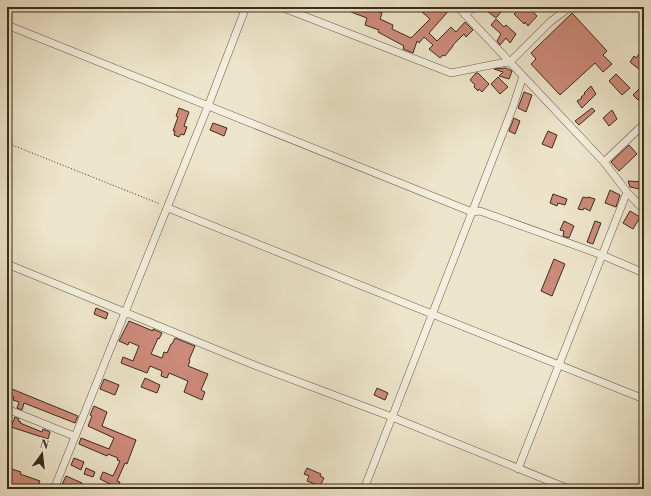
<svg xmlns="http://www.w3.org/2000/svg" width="651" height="496" viewBox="0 0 651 496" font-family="'Libre Bodoni',serif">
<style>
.building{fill:#ce8b7c;stroke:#3b2c1b}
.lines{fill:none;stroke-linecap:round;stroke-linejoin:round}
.minor-casing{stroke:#685a47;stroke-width:8}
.path{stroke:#3b2c1b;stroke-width:1;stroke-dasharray:1 2;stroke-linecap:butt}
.minor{stroke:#f3eedd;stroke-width:7}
</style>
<rect width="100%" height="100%" fill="#ede5cb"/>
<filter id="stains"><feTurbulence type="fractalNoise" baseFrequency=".005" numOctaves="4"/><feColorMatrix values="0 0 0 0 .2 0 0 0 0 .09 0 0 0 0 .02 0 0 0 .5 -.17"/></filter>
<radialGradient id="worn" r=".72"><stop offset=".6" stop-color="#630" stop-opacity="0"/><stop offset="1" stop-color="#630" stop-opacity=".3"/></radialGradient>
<path class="building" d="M352 7H362L382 13 380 19 393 25 392 29 411 38 430 19 422 12 426 7H452L429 33 437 41 451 27 456 32 465 22 473 30 466 37 464 34 453 45V46L445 56 443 55 440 58 429 49 433 45 424 37 419 43 417 41 413 53 403 49 404 46 378 32 379 30 365 25 367 18 351 12Z
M482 7H505L496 18Z
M522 7H528L537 16 528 26 525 22 524 24 514 14Z
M572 13 607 51 603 55 612 64 603 72 595 63 560 95 531 64 536 59 531 53Z
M496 19 504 27 506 25 516 34 510 43 506 38 500 45 497 41 501 34 491 25Z
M644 48V73L630 62 634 56 636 58Z
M506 68 512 71 509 79 499 76 503 72 494 69Z
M476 73H478L489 84 482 92 479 89 478 91 474 87 475 85 470 80Z
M616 74 630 88 622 95 609 81Z
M498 77 508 87 500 94 491 84Z
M591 86 596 94 582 108 577 101 582 98 581 97 585 94 584 93Z
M639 89 644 93V95L638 100 633 95Z
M524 92 532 95 526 112 518 108Z
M179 108 189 112 184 126 187 127 184 135 181 134 179 137 174 135 175 131H173L178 117 176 116Z
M592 108 595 111 579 125 575 121Z
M612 110 617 119 609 126 603 118Z
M514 118 520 121 515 134 509 131Z
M213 123 227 128 224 136 210 130Z
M548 131 557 135 552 148 542 144Z
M629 145 637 154 619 171 611 162Z
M628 181 644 182V190L630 187Z
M610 190 620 195 616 207 605 203Z
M553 194 567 199 565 205 558 203 557 206 550 203Z
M583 197 588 198V197L595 199 590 211 584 208 583 210 578 209Z
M630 211 640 217 633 229 623 223Z
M564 221 574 226 569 238 563 236 564 231 560 230Z
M595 221 601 223 593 244 587 242Z
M554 259 565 264 552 296 541 291Z
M96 308 108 313 106 319 94 314Z
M129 321 153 331V329L162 333 159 339 158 338 151 354 162 358 164 352 167 353 171 344H172L175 338 195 346 189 360 190 361 188 366 208 374 201 390 205 392 202 400 184 392 188 381 169 373 167 378 161 376 162 371 150 366 147 373 121 363 123 357 133 361 139 346 129 342 128 345 119 341Z
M145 378 160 385 157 393 141 387Z
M104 379 119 385 115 395 100 389Z
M7 387 78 416 75 423 24 403 22 410 17 408 19 402 13 400 14 397 7 395Z
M377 388 388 393 385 400 374 395Z
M94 406 107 412 102 426 136 440 127 464 125 463 117 481 120 482 118 488 100 479 103 472 113 476 120 461 117 460 118 458 108 454 107 456 79 444 81 438 109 449 114 438 88 426 92 416 90 415Z
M15 417 19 419 18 421 21 422 20 423 42 432 43 429 50 432 48 439 11 427Z
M74 458 84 462 81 470 71 465Z
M86 468 95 472 93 477 84 474Z
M307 468 321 474 320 476 324 478 320 486 307 481 309 476 304 474Z
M12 469 21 472 20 474 40 481 37 489H18L7 485Z
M66 476 82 483 79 489H67L61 487Z"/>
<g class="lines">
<defs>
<path id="minor" d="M281 7 451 73 496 64 510 62 550 22 566 10 572 7
M458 7 604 162 627 192 644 210
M465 15 473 7
M7 25 472 212 480 211 602 255 644 273
M604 162 644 124
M168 208 644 399
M7 264 254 365 392 417 569 489
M7 409 74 436
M518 469 627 192
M54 489 208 106 246 7
M364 489 513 107 523 76"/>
</defs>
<use href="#minor" class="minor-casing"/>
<path class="path" d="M7 143 160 204"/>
<use href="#minor" class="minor"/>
</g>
<rect width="651" height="496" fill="none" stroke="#ede5cb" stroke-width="24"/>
<rect x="8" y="8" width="635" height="480" fill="none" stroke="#3b2c1b" stroke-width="2"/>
<rect x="12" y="12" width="627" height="472" fill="none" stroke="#3b2c1b"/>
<g transform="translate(42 454) rotate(15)" stroke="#f3eedd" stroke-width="3" paint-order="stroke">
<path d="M0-3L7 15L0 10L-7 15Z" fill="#3b2c1b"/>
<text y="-6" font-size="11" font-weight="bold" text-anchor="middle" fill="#3b2c1b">N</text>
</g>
<rect width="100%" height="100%" filter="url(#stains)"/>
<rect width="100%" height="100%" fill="url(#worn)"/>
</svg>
